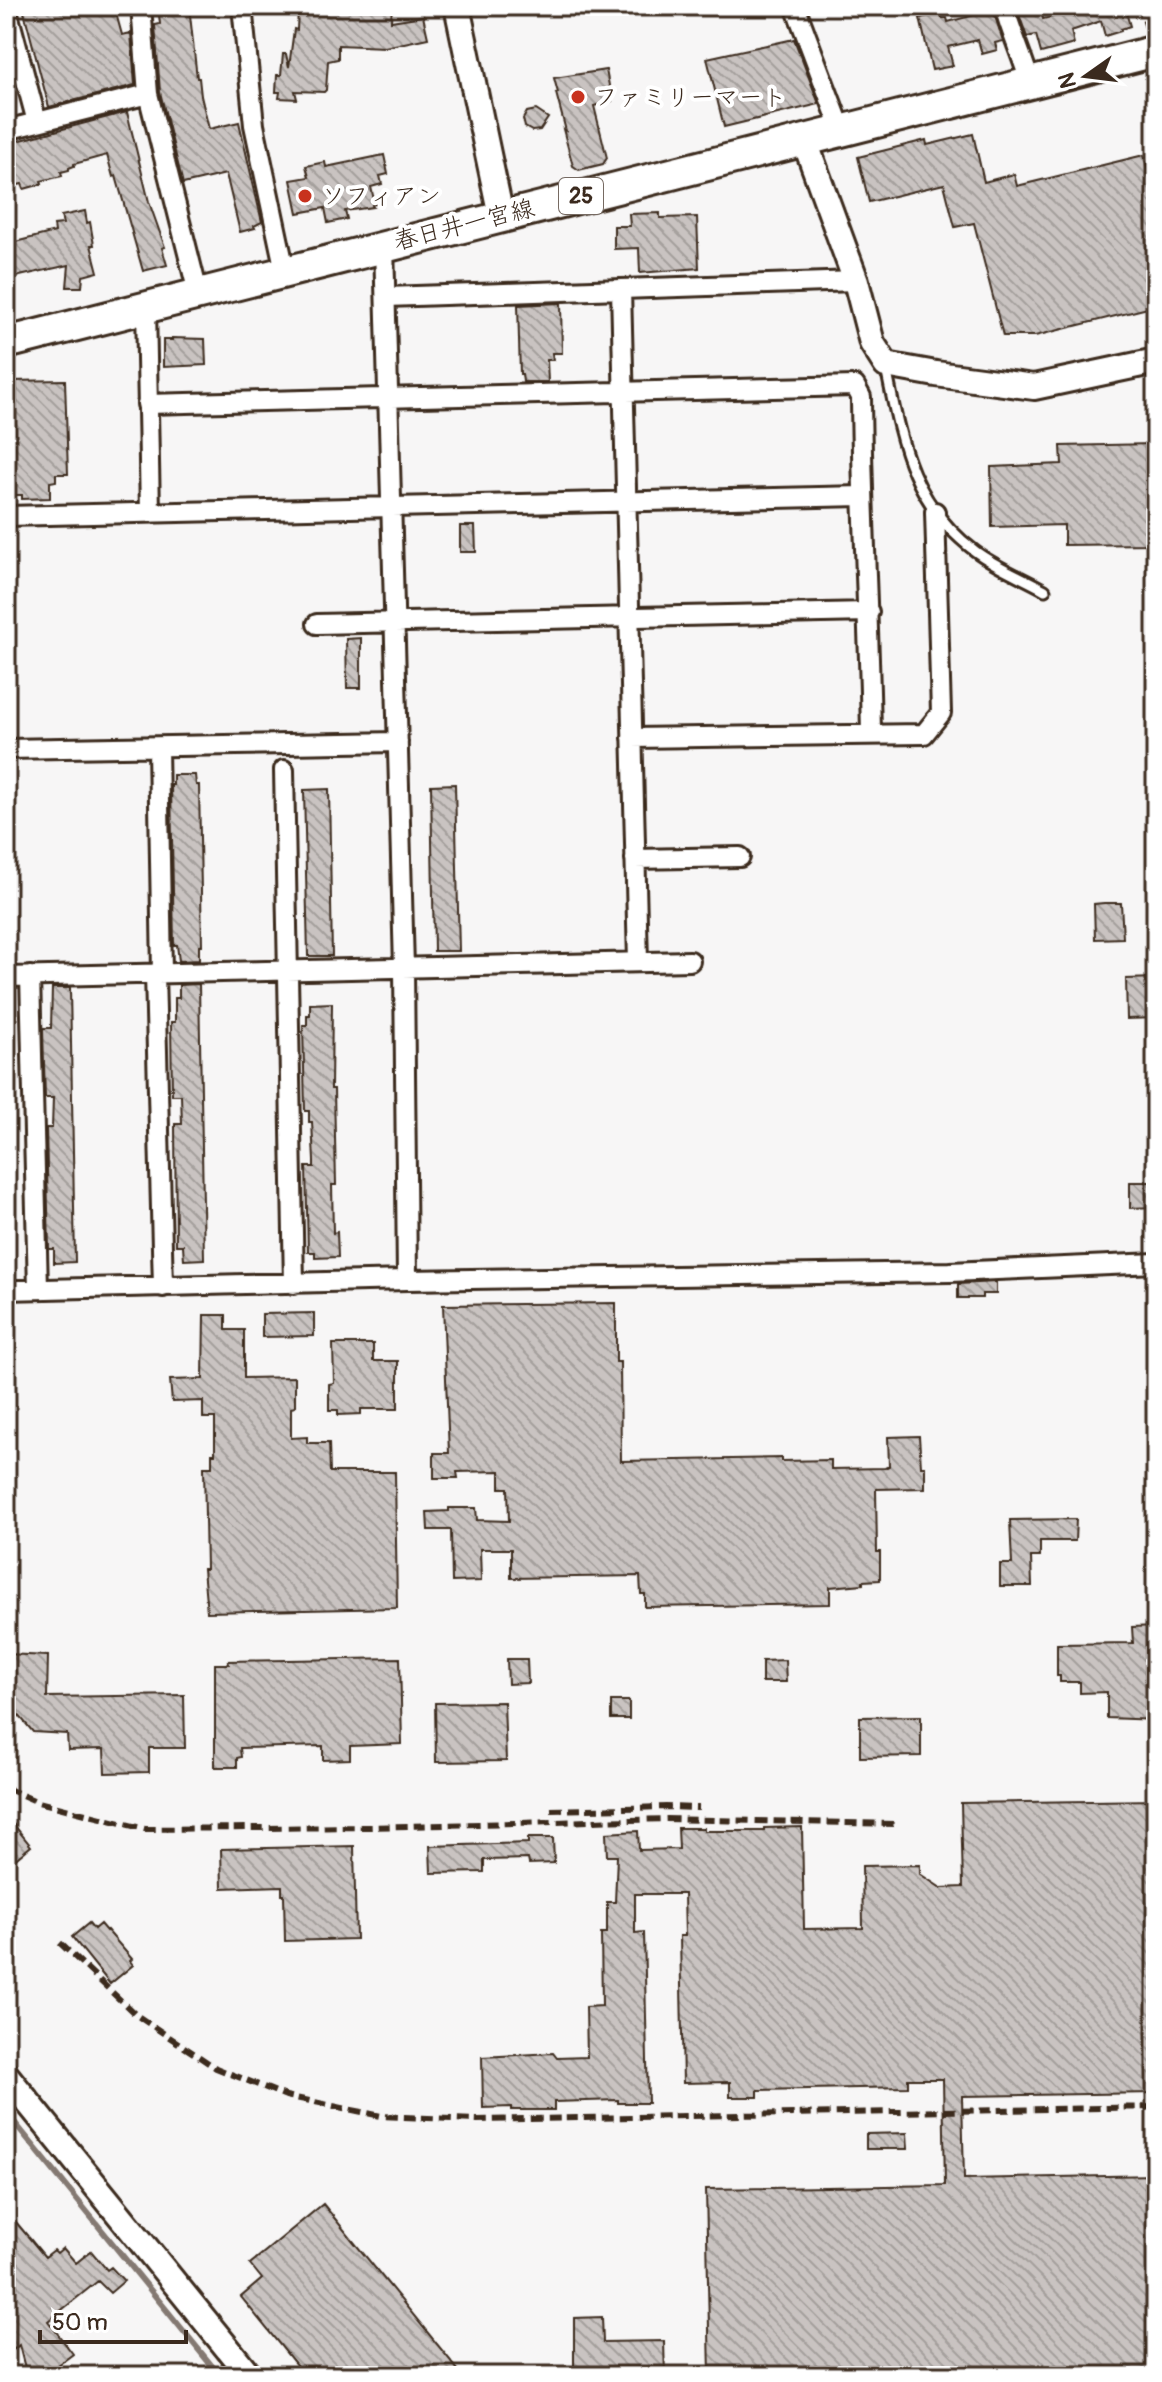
<svg xmlns="http://www.w3.org/2000/svg" width="1162" height="2382" viewBox="0 0 1162 2382" font-family="Pangolin,'Klee One',sans-serif">
<style>
.lines{fill:none;stroke-linecap:round;stroke-linejoin:round}
.stream{stroke:#847972;stroke-width:6}
.building{fill:url(#building-back-hatch);stroke:#3b2a1e;stroke-width:2}
.service-casing{stroke:#3b2a1e;stroke-width:15}
.minor-casing{stroke:#3b2a1e;stroke-width:24}
.tertiary-casing{stroke:#3b2a1e;stroke-width:30}
.primary-casing{stroke:#3b2a1e;stroke-width:36}
.path{stroke:#3b2a1e;stroke-width:4;stroke-dasharray:8 6;stroke-linecap:butt}
.service{stroke:#fff;stroke-width:9}
.minor{stroke:#fff;stroke-width:18}
.tertiary{stroke:#fff;stroke-width:24}
.primary{stroke:#fff;stroke-width:30}
.rail{stroke:#3b2a1e;stroke-width:6;stroke-dasharray:12 6;stroke-linecap:butt}
.poi-dot{fill:#c8321e;stroke:#fff;stroke-width:3}
.labels{text-anchor:middle;dominant-baseline:central;stroke-width:8;stroke-linejoin:round;paint-order:stroke}
.shield{fill:#fff;stroke:#766a62;stroke-width:2}
.shield-label{font-size:22px;font-weight:bold;fill:#3b2a1e}
.poi-label{font-size:24px;fill:#3b2a1e;stroke:#fff;text-anchor:start}
.street-label{font-size:24px;fill:#3b2a1e;stroke:#fff}
</style>
<defs>
<pattern id="building-back-hatch" width="6" height="6" patternUnits="userSpaceOnUse" patternTransform="scale(2)"><rect width="6" height="6" fill="#c9c3c1"/><path d="M-1 5l2 2M0 0l6 6M5-1l2 2" fill="none" stroke="#a49f9c"/></pattern>
</defs>
<rect width="100%" height="100%" fill="#f7f6f6"/>
<filter id="ink" filterUnits="userSpaceOnUse"><feTurbulence type="fractalNoise" baseFrequency=".0125" numOctaves="2"/><feDisplacementMap in="SourceGraphic" scale="16" xChannelSelector="R" yChannelSelector="G"/><feConvolveMatrix kernelMatrix="1 2 1 2 8 2 1 2 1" color-interpolation-filters="sRGB"/></filter>
<g filter="url(#ink)">
<g class="lines">
<path class="stream" d="M6 2112 220 2376"/>
</g>
<path class="building" d="M31 6H114L122 35 131 33 135 85 49 107 23 8Z
M158 6H189L197 78H199L201 96 209 129 239 122 262 222 254 226 255 228 240 232 226 174 183 184 160 92 155 25 160 24Z
M308 6H392L391 21 423 16 428 38 385 47 338 45V59L328 61 326 90 324 92 295 91 297 99 279 98 280 92H276L277 75H281L283 54H286L289 67 294 29 297 30 298 9 308 10Z
M1016 6H1040L1043 19 1093 6H1136L1137 9 1126 12 1130 26 1121 29V31L1105 36 1101 21 1071 31 1074 44 1041 53 1036 35 1027 37Z
M993 10 1003 41 995 43 997 50 982 54 978 40 948 47 953 66 932 70 920 18 941 13 942 18H947L948 22Z
M794 39 819 104 724 127 707 58Z
M606 70 612 101 594 106 607 158 603 164 579 170 573 166 563 129 566 131 556 93H558L554 78Z
M536 110 548 118 540 130 532 131 525 127 523 119 527 112Z
M127 112 149 202 165 247 162 248 167 265 143 271 116 176 113 177 107 155 74 164V166L69 168V170L61 172 62 176 41 181 42 184 24 189 22 184 6 188V144Z
M973 134 984 182 1014 174 1017 186 1144 155 1156 204V306L1035 336H1003L974 223 955 227 944 184 869 202 858 157 926 140 927 145Z
M384 155 388 174 380 176 382 184 371 187 375 204 372 205 373 207 345 211 347 219 328 223 325 208 298 213 291 180 309 177 306 166 325 162 326 167Z
M85 211 87 223 90 222 94 245H91L98 272 83 276 82 287H67L69 265 15 277 7 244 55 232 54 225 63 224 61 216Z
M660 213V218L697 217 699 268 640 273 639 248 614 249V226H630L629 214Z
M561 303 562 353H552L553 360H547L548 382H523L522 374H520L518 305Z
M172 338 205 339 206 365 163 367V340H172Z
M65 380 68 474H56V481L50 482V498L22 499V495H7L6 476H12L11 430 6 431V401H10L9 381Z
M1152 444V476H1156V495H1153L1154 544 1064 545V525L992 527 991 467 1062 464 1061 446Z
M460 526H475L476 552H460Z
M361 638V688H347L346 639Z
M173 775H195L196 785H199L202 945H199V960L179 961 177 945H174L171 785H173Z
M455 784 459 951H434L431 785Z
M329 789 332 956H308L304 790Z
M1104 903H1121L1123 938 1095 939 1094 904Z
M1156 978V1018L1127 1019 1126 979Z
M199 984 204 1259 184 1260 183 1245H176L175 1124H182L181 1095H172L171 1022H175V998H179V985Z
M52 988H70L75 1262 54 1263V1249H49L46 1128H52L53 1098H45L43 1030V1028H51Z
M332 1003 331 1089H334L336 1185H332L333 1233 337 1232 338 1257 315 1258V1252H308L306 1167H314V1161L312 1122H309V1111H305L303 1025H307V1015H310V1004Z
M1130 1182H1155L1156 1207 1130 1208Z
M996 1282V1294H982V1298H958V1284Z
M616 1303V1362H620L621 1461 782 1458V1461L831 1460V1469L885 1468 889 1466 888 1437 919 1436 921 1466H925V1488L876 1489 877 1552H880V1580L863 1581V1584L830 1587V1604L645 1607V1594H641L640 1576 511 1578V1549H480L481 1581 452 1582 451 1530H428L427 1512 449 1511V1508H476L477 1520 509 1521 508 1488H500V1471L457 1472 458 1478H434V1453H449L443 1305Z
M314 1313V1336L262 1337V1314Z
M204 1315H226V1330H244V1378L295 1377V1407L291 1408V1438L307 1437V1443H329L330 1472H395L397 1608 207 1612 203 1569H206L204 1467H212V1454H215V1418H203V1401L172 1402 170 1380 203 1379Z
M333 1344H373V1361H398V1409H361V1414L338 1415V1410H329V1384L334 1383Z
M1076 1519 1075 1541H1040V1557H1031L1032 1586H1000V1564H1012L1010 1520Z
M1156 1626V1720L1107 1718V1692L1080 1693V1682H1060V1676H1057V1644L1133 1643 1132 1627Z
M6 1654 48 1656 47 1697 184 1695 185 1748H149V1772L105 1773 104 1749 68 1750 67 1734 33 1732 6 1700Z
M400 1658 402 1744 350 1746V1759L323 1760V1746L240 1748 241 1757 237 1758V1767H215V1664H229L228 1661Z
M507 1659H527L528 1683 508 1684Z
M785 1660 786 1682H762V1661Z
M611 1701H629V1719H611Z
M504 1702 506 1761 436 1762 435 1703Z
M921 1716V1756L860 1757V1717Z
M1156 1800V2093L962 2096 964 2179 1156 2175V2376H710L706 2189 945 2185 943 2079H908V2087L758 2090V2097H730V2082L683 2083 680 1936H685L684 1894H635V1933L644 1932 648 2103H618V2100L554 2102V2110H511V2107L483 2108 482 2057 553 2053 557 2058 587 2057 586 2007 602 2006 601 1933H607V1902H615L617 1856H607L606 1833 638 1831 639 1850 679 1849 678 1828H704V1831H764V1828L802 1827 804 1929 863 1928 862 1866 920 1865V1874L941 1888 963 1887 961 1803Z
M6 1815 31 1846 6 1867Z
M528 1838H553L554 1863 529 1864 528 1859 484 1860V1872L431 1873 430 1846 528 1843Z
M354 1846 356 1939 285 1941 284 1895H282V1886L222 1888 221 1849Z
M89 1923 94 1929 100 1924 106 1931 107 1930 132 1959 130 1961 133 1965 110 1984 72 1937Z
M907 2133 908 2149H866V2134Z
M323 2204 463 2376H305L241 2297 262 2279 250 2264Z
M6 2210 45 2257 54 2250 57 2253 63 2248 76 2263 91 2251 107 2270 111 2267 124 2281 110 2293 98 2281 48 2321 73 2354 57 2366 60 2370 52 2376H27L19 2345 6 2356Z
M602 2317 603 2342 664 2341 665 2376H574V2318Z"/>
<g class="lines">
<defs>
<path id="service" d="M886 368C901 441 911 503 975 551 996 567 1022 577 1045 590"/>
<path id="minor" d="M6 6 37 122
M141 6 148 94 198 293
M242 6 254 125 285 271
M795 6 842 131
M1004 6C1011 33 1023 57 1030 83
M6 130 148 94
M384 246 404 967 407 1280
M621 289 638 962
M386 297 856 281
M146 307 150 512
M147 404 855 386 861 397C862 510 869 622 871 734
M6 516 862 496
M317 624 869 612
M632 738 924 734 941 713 935 512
M158 747 162 973
M6 749 398 742
M284 770 294 1284
M635 859 740 857
M155 973 163 1287
M30 976 38 1289
M6 977 690 961
M6 1290 407 1280 950 1272 1156 1263"/>
<path id="tertiary" d="M457 6 501 216
M804 139 856 281 872 343 886 365 936 374 1034 387 1156 361
M6 2075 250 2376"/>
<path id="primary" d="M6 343 1156 51"/>
</defs>
<use href="#service" class="service-casing"/>
<use href="#minor" class="minor-casing"/>
<use href="#tertiary" class="tertiary-casing"/>
<use href="#primary" class="primary-casing"/>
<path class="path" d="M1139 6 1146 28"/>
<use href="#service" class="service"/>
<use href="#minor" class="minor"/>
<use href="#tertiary" class="tertiary"/>
<use href="#primary" class="primary"/>
<path class="rail" d="M6 1788 38 1802 145 1829 368 1827 666 1819 895 1824
M551 1810 666 1807 699 1808
M60 1943 136 2015 216 2068 286 2096 381 2116 478 2120 1156 2107"/>
</g>
</g>
<g class="poi-dot">
<circle cx="578" cy="97" r="8"/>
<circle cx="305" cy="196" r="8"/>
</g>
<g class="labels">
<rect class="shield" x="559" y="178" width="44" height="36" rx="6"/>
<g class="shield-label">
<text x="581" y="196">25</text>
</g>
<g class="poi-label">
<text x="594" y="97">ファミリーマート</text>
<text x="321" y="196">ソフィアン</text>
</g>
<g class="street-label">
<text transform="translate(464 225) rotate(-14)">春日井一宮線</text>
</g>
</g>
<rect width="1162" height="2382" fill="none" stroke="#fff" stroke-width="32"/>
<rect x="16" y="16" width="1130" height="2350" fill="none" stroke="#3b2a1e" stroke-width="3" filter="url(#ink)"/>
<g transform="translate(1086 76) rotate(256)" stroke="#ffffff" stroke-width="6" paint-order="stroke">
<path d="M0-6L14 30L0 20L-14 30Z" fill="#3b2a1e"/>
<text y="-12" font-size="22" font-weight="bold" text-anchor="middle" fill="#3b2a1e">N</text>
</g>
<path d="M40 2330v12h146v-12" fill="none" stroke="#3b2a1e" stroke-width="4"/>
<text x="52" y="2330" font-size="24" fill="#3b2a1e" stroke="#ffffff" stroke-width="6" paint-order="stroke">50 m</text>
</svg>
